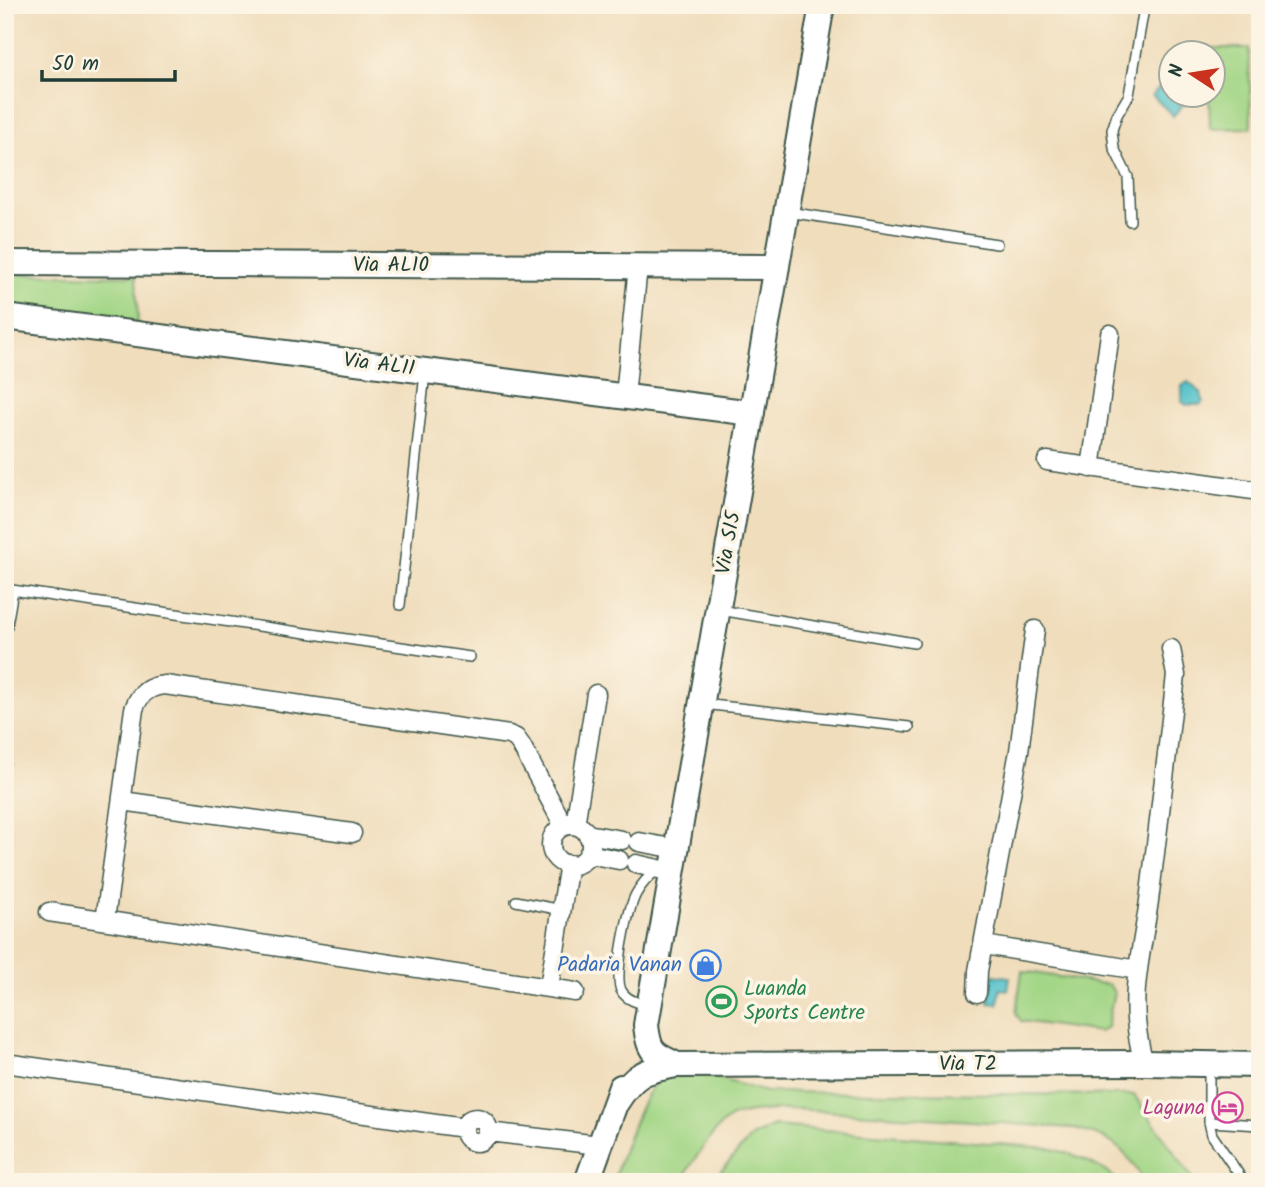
<svg xmlns="http://www.w3.org/2000/svg" width="1265" height="1187" viewBox="0 0 1265 1187" font-family="Kalam,sans-serif">
<style>
.green{fill:#a3d686;stroke:#618a5d;stroke-width:2}
.water{fill:#56c3cb;stroke:#3a8080;stroke-width:2}
.lines{fill:none;stroke-linecap:round;stroke-linejoin:round}
.lane-casing{stroke:#3e5548;stroke-width:12}
.street-casing{stroke:#3e5548;stroke-width:21}
.secondary-casing{stroke:#3e5548;stroke-width:28}
.lane{stroke:#fff;stroke-width:9}
.street{stroke:#fff;stroke-width:18}
.secondary{stroke:#fff;stroke-width:24}
.labels{text-anchor:middle;dominant-baseline:central;stroke-width:7;stroke-linejoin:round;paint-order:stroke}
.street-label{font-size:21px;fill:#1f3d34;stroke:#fcf5e5}
.shop-label{font-size:21px;fill:#366cbe;stroke:#fcf5e5;text-anchor:end}
.leisure-label{font-size:21px;fill:#27864d;stroke:#fcf5e5;text-anchor:start}
.hotel-label{font-size:21px;fill:#b23c85;stroke:#fcf5e5;text-anchor:end}
</style>
<rect width="100%" height="100%" fill="#fcf5e5"/>
<filter id="ink" filterUnits="userSpaceOnUse"><feTurbulence type="fractalNoise" baseFrequency=".0143" numOctaves="2"/><feDisplacementMap in="SourceGraphic" scale="14" xChannelSelector="R" yChannelSelector="G"/><feConvolveMatrix kernelMatrix="1 2 1 2 8 2 1 2 1" color-interpolation-filters="sRGB"/></filter>
<filter id="wash" filterUnits="userSpaceOnUse"><feTurbulence type="fractalNoise" baseFrequency=".00686" numOctaves="4" result="noise"/><feDisplacementMap in="SourceGraphic" scale="28" xChannelSelector="R" yChannelSelector="G"/><feGaussianBlur stdDeviation="1.57" result="paint"/><feColorMatrix in="noise" values="0 0 0 0 0 0 0 0 0 0 0 0 0 0 0 0 0 1.4 0 .05"/><feComposite in="paint" operator="in"/></filter>
<g filter="url(#wash)">
<rect width="100%" height="100%" fill="#f0ddbc"/>
<path class="green" d="M1208 48H1249L1251 128 1210 129 1209 95 1212 94V52H1208Z
M5 274 136 276 138 323 5 306Z
M1022 971 1109 985 1114 992 1107 1027 1100 1032 1021 1021 1016 1013Z
M710 1076 766 1092 1134 1095 1195 1182H1145C1121 1145 1114 1139 1072 1128L797 1109C781 1110 739 1110 727 1120 709 1134 693 1163 680 1182H613C620 1161 644 1085 661 1078 674 1073 696 1076 710 1076Z
M774 1126 1049 1148C1077 1155 1098 1164 1120 1182H711L751 1137Z"/>
<path class="water" d="M1162 85 1183 105 1173 116 1152 95Z
M1188 382 1201 393 1203 401 1200 405H1187L1182 402V386Z
M993 975 1010 977 1008 990 1000 989 998 1004 989 1003Z"/>
</g>
<g filter="url(#ink)">
<g class="lines">
<defs>
<path id="lane" d="M788 212 997 244
M1130 221 1128 177 1114 148 1112 130 1117 115 1129 95 1143 14 1142 5
M5 589 470 657
M400 605 425 373
M720 610 914 643
M5 660 6 631 13 590
M5 704V761
M703 704 909 727
M516 901 562 910
M648 1005C638 1003 626 1000 621 990 614 975 628 909 636 894 642 883 649 876 658 869
M1209 1065V1122L1260 1125
M1209 1122 1212 1135 1244 1182"/>
<path id="street" d="M625 396 638 266
M1047 461 1260 491
M1091 468 1110 334
M122 801 352 833
M575 825 596 694
M551 845a20 20 0 1 1 40 0a20 20 0 1 1-40 0Z
M587 834 622 840
M639 842 677 849
M588 854 619 860
M636 864 672 872
M49 912 575 992
M105 920 134 709C139 694 149 686 165 685L509 735 516 738 521 745 564 826
M984 945 1138 970
M549 987 569 864
M977 993 978 971 1019 751 1035 630
M5 1063 464 1128
M1144 1063C1125 997 1142 958 1150 893 1159 821 1168 748 1176 675L1171 649
M464 1130a12 12 0 1 1 24 0a12 12 0 1 1-24 0Z
M488 1132 599 1145"/>
<path id="secondary" d="M5 263 777 267
M5 317 752 413
M677 1065C653 1054 649 1052 646 1025L822 5
M616 1103C635 1073 643 1071 677 1065L1144 1063 1260 1065
M587 1182 621 1087"/>
</defs>
<use href="#lane" class="lane-casing"/>
<use href="#street" class="street-casing"/>
<use href="#secondary" class="secondary-casing"/>
<use href="#lane" class="lane"/>
<use href="#street" class="street"/>
<use href="#secondary" class="secondary"/>
</g>
</g>
<defs>
<symbol id="shop-ring" viewBox="-11 -11 22 22"><circle r="9.5" fill="#fcf5e5" stroke="#3f7fe0" stroke-width="1.5"/><path d="M-5-2.5h2.3a2.7 3.5 0 0 1 5.4 0H5L5.5 6h-11ZM-1.5-2.5h3a1.5 2.3 0 0 0-3 0Z" fill="#3f7fe0"/></symbol>
<symbol id="stadium-ring" viewBox="-11 -11 22 22"><circle r="9.5" fill="#fcf5e5" stroke="#2e9e5b" stroke-width="1.5"/><path d="M0-5a6.5 5 0 1 0 0 10a6.5 5 0 1 0 0-10ZM-3.5-1.8h7v3.6h-7Z" fill="#2e9e5b"/></symbol>
<symbol id="hotel-ring" viewBox="-11 -11 22 22"><circle r="9.5" fill="#fcf5e5" stroke="#d1479c" stroke-width="1.5"/><path d="M-6-4.5h1.5V1H6V5H4.5V3h-9V5H-6ZM-4 0a1.8 1.8 0 1 1 3.6 0ZM.5 0V-2.5h3Q6-2.5 6 0Z" fill="#d1479c"/></symbol>
</defs>
<g fill-rule="evenodd">
<use href="#shop-ring" x="688" y="948" width="35" height="35"/>
<use href="#stadium-ring" x="704" y="984" width="35" height="35"/>
<use href="#hotel-ring" x="1210" y="1090" width="35" height="35"/>
</g>
<g class="labels">
<g class="street-label">
<text x="391" y="265">Via AL10</text>
<text transform="translate(379 365) rotate(7)">Via AL11</text>
<text transform="translate(729 543) rotate(-80)">Via S15</text>
<text x="968" y="1064">Via T2</text>
</g>
<g class="shop-label">
<text x="682" y="965">Padaria Vanan</text>
</g>
<g class="leisure-label">
<text x="744" y="989">Luanda<tspan x="744" dy="24">Sports Centre</tspan></text>
</g>
<g class="hotel-label">
<text x="1205" y="1108">Laguna</text>
</g>
</g>
<rect width="1265" height="1187" fill="none" stroke="#fcf5e5" stroke-width="28"/>
<g transform="translate(1192 74) rotate(282)"><circle r="33" fill="#fcf5e5" stroke="#a4ab9e" stroke-width="2"/>
<path d="M0-5L12 26L0 18L-12 26Z" fill="#c8321e"/>
<text y="-10" font-size="19" font-weight="bold" text-anchor="middle" fill="#1f3d34">N</text>
</g>
<path d="M42 70v10h133v-10" fill="none" stroke="#1f3d34" stroke-width="3.5"/>
<text x="52" y="70" font-size="21" fill="#1f3d34" stroke="#fcf5e5" stroke-width="5" paint-order="stroke">50 m</text>
</svg>
